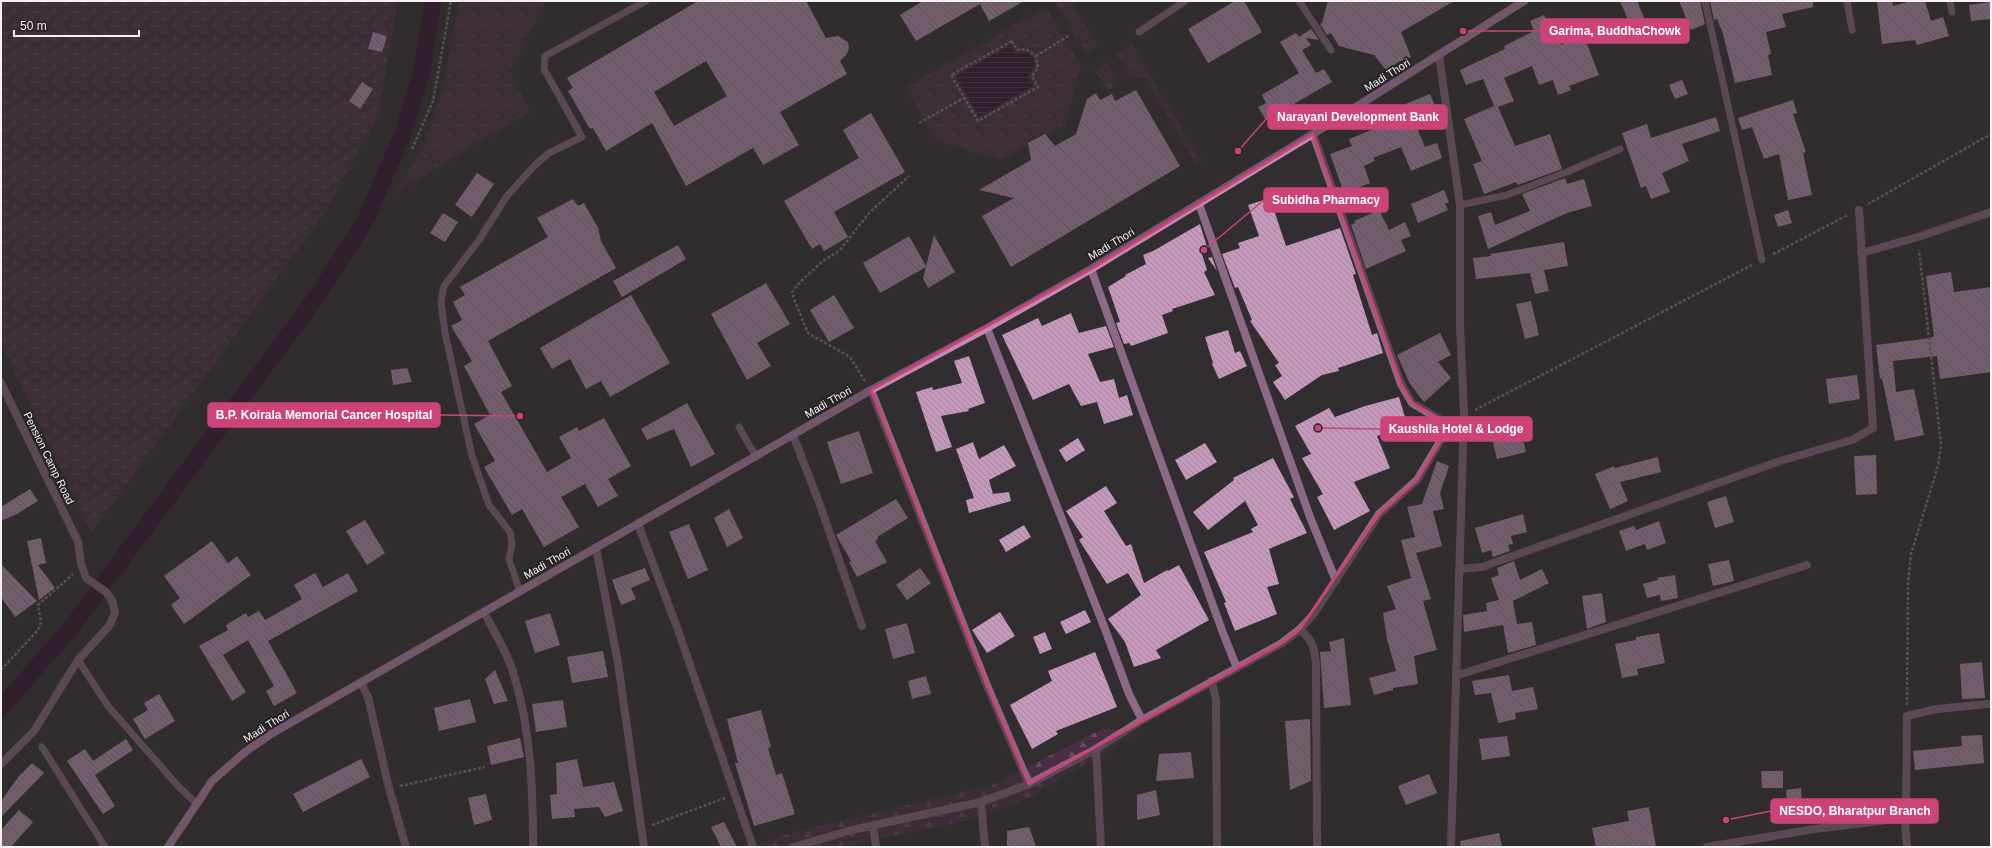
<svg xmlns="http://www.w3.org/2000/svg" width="1992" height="848" viewBox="0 0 1992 848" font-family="Arial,sans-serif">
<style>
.grass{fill:url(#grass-tufts)}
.forest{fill:url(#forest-firs)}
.wetland{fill:url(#wetland-marsh)}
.water{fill:url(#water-rules)}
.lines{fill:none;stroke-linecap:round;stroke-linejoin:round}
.canal{stroke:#300f2b;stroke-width:17}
.building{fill:url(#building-back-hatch);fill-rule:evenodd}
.path{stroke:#827e81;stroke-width:2.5;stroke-dasharray:3 2;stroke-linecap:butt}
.lane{stroke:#8c6984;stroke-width:7}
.street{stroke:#8c6984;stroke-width:8}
.secondary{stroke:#c08ab5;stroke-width:8}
.marked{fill:none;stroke:#cc4379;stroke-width:3;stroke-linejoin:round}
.labels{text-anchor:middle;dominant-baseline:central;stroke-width:4;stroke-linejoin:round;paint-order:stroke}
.street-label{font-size:11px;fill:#f4f1f3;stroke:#272326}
.leader{fill:none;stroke:#cc4379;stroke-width:1.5}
.callout-dot{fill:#cc4379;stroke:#272326;stroke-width:1.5}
.callout{fill:#cc4379;stroke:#cc4379;stroke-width:1.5}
.callout-label{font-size:12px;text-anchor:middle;font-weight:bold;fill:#fff}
</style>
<defs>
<pattern id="grass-tufts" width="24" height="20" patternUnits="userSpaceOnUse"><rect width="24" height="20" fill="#482f43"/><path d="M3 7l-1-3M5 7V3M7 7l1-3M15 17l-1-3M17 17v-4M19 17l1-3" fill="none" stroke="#634e5f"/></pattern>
<pattern id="forest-firs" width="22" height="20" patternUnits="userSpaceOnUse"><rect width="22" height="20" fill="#482f43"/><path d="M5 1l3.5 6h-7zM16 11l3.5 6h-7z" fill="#634e5f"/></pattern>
<pattern id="wetland-marsh" width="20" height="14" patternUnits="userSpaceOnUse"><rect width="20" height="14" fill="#482f43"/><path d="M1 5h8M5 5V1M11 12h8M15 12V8" fill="none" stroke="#634e5f"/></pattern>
<pattern id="water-rules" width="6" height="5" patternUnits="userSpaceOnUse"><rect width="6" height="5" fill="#300f2b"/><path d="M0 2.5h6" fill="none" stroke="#4f324a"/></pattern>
<pattern id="building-back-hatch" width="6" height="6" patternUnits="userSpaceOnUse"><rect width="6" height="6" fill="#c499bb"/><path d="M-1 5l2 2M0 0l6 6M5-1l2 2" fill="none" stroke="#9f8199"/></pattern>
</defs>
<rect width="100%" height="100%" fill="#312d30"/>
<path class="grass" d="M459 1H545L510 73 530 112 395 193 424 145 445 79Z
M1054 1H1071L1098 47 1086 54Z
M1046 7 1081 66 1065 125 1002 160 936 141 906 87Z
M1132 44 1202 162 1196 165 1144 77H1130L1116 53Z
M1106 62 1117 80 1109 93 1094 69Z"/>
<path class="forest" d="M1104 728 1137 733 1027 799 961 822 839 847H754L779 836 994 784Z"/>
<path class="wetland" d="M1 1H397L379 113 325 212 91 533 1 343Z"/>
<path class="water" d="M1010 45 1015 54 1027 52 1033 58 1035 66 1028 76 1033 86 979 117 956 76Z"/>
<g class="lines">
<path class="canal" d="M1 708 70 629 318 295 366 219 403 133 422 71 433 1"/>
</g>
<path class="building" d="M698 1H806L826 38 838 36 848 42 849 48 847 54 840 61 847 74 780 112 799 145 763 165 753 148 686 186 652 123 606 151 593 128 590 129 568 91 573 88 567 78ZM706 61 727 96 674 126 654 92Z
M923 1H1024L989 21 980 4 916 41 900 15Z
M1235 1H1244L1262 32 1208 63 1188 29Z
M1328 1H1454L1401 32 1411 57 1398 62 1387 71 1374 55 1339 46 1331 33 1327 35 1320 24 1322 23Z
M1620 1H1637L1650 32 1636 38Z
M1679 1H1700L1705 24 1691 30Z
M1710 1H1813V7L1782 14 1786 27 1766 32 1771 54 1768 55 1772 75 1735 83 1723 34 1717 19 1714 20Z
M1877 1H1892L1893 6 1911 1H1925L1931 21 1943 17 1949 36 1917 45 1915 40 1882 44Z
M1991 2V19L1971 21 1969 5Z
M1544 15 1549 26 1552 24 1561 45 1584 36 1599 75 1569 86 1571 90 1558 95 1553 80 1539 85 1532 66 1504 78 1514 101 1498 107 1515 146 1550 134 1562 169 1518 185 1516 182 1484 194 1473 164 1482 161 1464 119 1494 106 1483 79 1466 85 1460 70 1505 49 1504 46 1534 31 1530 21Z
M1311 29 1319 40 1306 38 1311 45 1302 50 1316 73 1324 69 1332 82 1266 120 1258 107 1266 103 1262 95 1299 73 1280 42 1296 33 1299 37Z
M373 32 387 36 382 52 368 49Z
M1682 80 1688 94 1675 99 1669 85Z
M362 82 373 89 360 109 349 101Z
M1136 90 1180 166 1011 267 982 216 1014 198 979 190 1031 160 1028 143 1045 134 1055 146 1076 134 1087 99 1096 93 1100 100 1112 94 1115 101Z
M1430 94 1438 113 1415 123 1425 147 1437 143 1442 158 1411 171 1401 147 1373 158 1375 161 1364 166 1370 183 1344 193 1330 154 1352 146 1349 139 1384 125 1382 123 1402 115 1398 107Z
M1793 100 1797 113 1793 114 1806 152 1803 153 1812 195 1788 200 1779 154 1764 159 1752 127 1742 130 1738 118Z
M871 113 905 172 834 212 848 237 824 251 820 244 812 249 784 201 859 158 843 130Z
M1716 117 1720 131 1682 144 1689 161 1662 173 1670 192 1651 199 1646 186 1641 188 1622 133 1647 124 1651 138Z
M477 173 494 184 472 217 455 205Z
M1565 178 1567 184 1584 179 1592 206 1567 213 1488 249 1478 216 1491 212 1495 225 1530 211 1522 194Z
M1444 190 1449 202 1445 204 1448 210 1418 223 1411 204Z
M1270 198 1286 246 1340 228 1356 274 1353 275 1372 335 1377 333 1383 353 1338 368 1339 371 1322 375 1285 400 1273 382 1282 376 1275 365 1279 363 1250 321 1252 320 1238 287 1235 288 1222 254 1240 248 1238 243 1259 236 1248 205Z
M573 199 578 206 584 203 598 228 601 241 616 268 488 341 512 386 501 392 547 472 571 458 559 437 577 427 579 431 604 418 631 466 608 479 618 496 598 507 585 484 561 497 579 527 544 547 522 509 512 515 484 467 495 461 474 424 490 415 464 366 472 361 451 326 462 320 453 302 465 295 460 287 548 237 537 218Z
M1379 210 1389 230 1405 222 1411 236 1401 240 1406 251 1366 269 1351 225 1355 223 1354 221Z
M1788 210 1792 223 1778 227 1774 215Z
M443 213 458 222 445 242 430 233Z
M1200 224 1207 247 1201 251 1207 270 1204 272 1215 295 1172 309 1173 311 1162 315 1168 333 1131 346 1129 343 1124 344 1116 323 1120 322 1108 287 1126 276 1125 275 1146 264 1143 255 1153 251Z
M934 235 955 272 928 288 923 278 926 267 880 293 863 263 909 236 926 266Z
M1564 242 1568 266 1544 270 1549 291 1535 294 1530 273 1476 279 1473 258 1491 256 1490 254Z
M678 245 686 259 622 297 613 281Z
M1212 257 1217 271 1208 258Z
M1951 272 1954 292 1991 287V372L1940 379 1937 356 1893 361 1896 392 1914 389 1924 435 1895 441 1882 378 1880 379 1876 345 1931 338 1934 336 1926 276Z
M766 283 790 324 757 343 771 366 747 380 711 314Z
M631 295 670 363 610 397 601 381 586 389 570 359 552 369 540 348Z
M834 295 854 328 829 342 810 310Z
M1531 301 1539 335 1525 339 1516 304Z
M1071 313 1079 333 1106 326 1114 347 1088 354 1100 382 1114 379 1119 398 1127 395 1133 415 1104 424 1097 402 1081 406 1069 384 1033 400 1002 335 1038 318 1042 326Z
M1228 330 1235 353 1240 351 1247 366 1219 379 1212 364 1213 363 1205 337Z
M1440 333 1451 355 1438 362 1451 378 1424 402 1410 384 1397 355Z
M969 356 985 403 968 409 969 411 941 416 952 447 936 452 916 392 932 387 933 390 962 383 954 361Z
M407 368 412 382 393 385 391 370Z
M1857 375 1860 399 1829 404 1826 379Z
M1399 397 1408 427 1377 436 1390 468 1354 482 1370 511 1334 530 1317 497 1323 494 1302 458 1311 454 1295 426 1329 408 1335 417 1365 406Z
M687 403 715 454 691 467 674 429 647 440 641 429Z
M1520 426 1526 452 1497 459 1491 434Z
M859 431 873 473 841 484 827 442Z
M1078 438 1085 450 1066 462 1059 450Z
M973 442 979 459 1004 445 1016 466 989 480 993 494 1009 492 1011 501 969 513 966 500 974 498 956 449Z
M1205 443 1217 462 1186 480 1175 460Z
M1876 455 1877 494 1856 495 1854 456Z
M1658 457 1661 472 1620 482 1628 501 1610 509 1595 474 1614 466 1615 468Z
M1273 458 1294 497 1290 499 1307 533 1269 549 1279 584 1267 587 1277 614 1235 631 1224 603 1226 602 1204 552 1253 532 1251 529 1258 525 1245 501 1208 530 1193 512 1234 480 1233 478Z
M1437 461 1449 466 1440 493 1444 509 1433 511 1442 546 1416 553 1431 599 1423 601 1437 650 1414 656 1418 684 1393 688V690L1374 695 1369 678 1396 671 1387 639 1383 613 1396 609 1387 586 1411 578 1401 540 1415 537 1407 507 1422 504Z
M1106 486 1117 503 1104 511 1126 546 1131 544 1144 583 1167 570 1168 571 1179 565 1209 620 1156 650 1161 658 1134 667 1125 642 1108 619 1141 595 1128 573 1107 584 1079 540 1083 537 1066 511Z
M30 489 38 501 17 514 1 521V507Z
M1726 496 1734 522 1715 528 1707 502Z
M896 499 908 518 877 537 878 539 875 541 887 562 857 577 849 562 851 561 836 535Z
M729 509 743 538 727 547 714 518Z
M1523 514 1527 532 1511 536 1513 544 1508 545 1510 551 1493 557 1491 550 1482 553 1475 528Z
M365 520 385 553 367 565 346 531Z
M1659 521 1666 543 1647 550 1645 544 1626 551 1619 531 1634 526 1636 530Z
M689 524 708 570 688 579 669 532Z
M1024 525 1031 537 1006 552 999 540Z
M41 538 46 563 38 565 55 588 39 600 27 541Z
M212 541 228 563 237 556 251 575 184 624 171 605 180 598 164 576Z
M1729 560 1734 581 1713 586 1708 564Z
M1514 561 1520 580 1542 569 1549 583 1513 601 1517 624 1532 622 1536 645 1508 653 1503 625 1464 632 1463 615 1487 611 1486 603 1499 600 1491 578 1499 575 1497 568Z
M1 564 37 601 15 617 1 597Z
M645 568 650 580 631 588 636 599 621 605 612 580Z
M920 568 931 583 907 600 896 585Z
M315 573 323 587 348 573 358 591 268 641 297 693 274 706 266 691 274 686 248 640 223 655 246 692 232 701 199 646 228 630 226 625 246 613 248 617 259 611 265 620 302 599 294 585Z
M1675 575 1678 598 1661 601 1660 595 1647 598 1643 584 1658 580 1657 578Z
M1602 593 1606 622 1587 629 1582 596Z
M1085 610 1091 622 1066 634 1060 622Z
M1000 612 1015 636 987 653 972 630Z
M550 613 560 645 535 653 525 621Z
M907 623 915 653 893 659 885 629Z
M1045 632 1052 649 1040 654 1033 637Z
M1659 633 1665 663 1637 669 1638 675 1622 678 1615 644 1636 640V637Z
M1344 638 1351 705 1324 708 1320 652 1331 651 1329 642Z
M603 651 608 677 572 683 567 657Z
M1095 652 1117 707 1056 731 1058 734 1032 749 1010 705 1052 681 1048 671Z
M1982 662 1985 698 1962 699 1960 664Z
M495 670 508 701 494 704 485 679Z
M1509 675 1512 691 1533 687 1538 709 1515 713 1516 719 1498 723 1491 693 1475 695 1472 681Z
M926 676 931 694 912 699 908 681Z
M159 694 175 721 145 739 133 719 148 710 144 703Z
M470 699 476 722 439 731 434 708Z
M563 700 567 727 536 732 532 704Z
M761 710 771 747 768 748 776 775 782 773 795 814 754 826 735 763H738L727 719Z
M1310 719 1311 781 1290 790 1285 721Z
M1982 735 1984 763 1915 770 1913 751 1962 746 1961 736Z
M1507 736 1510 756 1482 760 1479 739Z
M520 738 524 757 491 765 487 746Z
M126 739 133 750 95 775 115 806 103 814 67 761 85 749 93 761Z
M1191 752 1194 778 1156 781 1159 754Z
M361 759 370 777 303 812 293 794Z
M577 759 583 787 614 782 623 811 605 817 599 807 574 809 575 817 552 819 550 795 557 794 556 763Z
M32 763 44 773 1 817V801L19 776Z
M1761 771H1783V788H1762Z
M1429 774 1437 793 1406 805 1398 786Z
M1801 788 1803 818 1788 819 1786 790Z
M1156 790 1160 815 1137 820V795Z
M486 794 492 820 474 825 468 798Z
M1649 807 1656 847H1596L1592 828 1629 821 1627 811Z
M19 810 33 822 11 847H1V830Z
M724 822 737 847H721L711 827Z
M1029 827 1036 847H1007V831Z
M1499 833 1502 847H1461L1460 841Z"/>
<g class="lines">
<path class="path" d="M1012 41 1017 50 1026 49 1036 56 1038 68 1032 76 1038 87 978 121 951 75Z
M1036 56 1070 35
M919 123 964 98
M412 149 433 101 451 1
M1868 204 1991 134
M1773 254 1848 215
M865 381 850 357 808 333 794 299 792 292 801 281 823 261 840 250 869 213 909 176
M1475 410 1752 265
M1 670 38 630 41 622 38 605 73 574
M1907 705 1908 583 1911 554 1938 466 1941 444 1919 250
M400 786 485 767
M652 825 725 798"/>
<path class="lane" d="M1299 1 1331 50
M1705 1 1762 260
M1847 1 1852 30
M1950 1 1952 12
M1139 32 1185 1
M1460 205 1507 195 1569 171 1620 149
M739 427 756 457
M520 592 509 559 512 544 510 532 489 505 472 456 445 333 441 301 444 286 479 240 507 196 535 165 549 153 582 137 544 69 545 56 646 1
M78 660 108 706 178 786 197 804
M42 747 105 847"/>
<path class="street" d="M1439 55 1460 205V325L1464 413 1451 847
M1313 134 1401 384 1412 403 1463 433
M1199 204 1310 517 1336 581
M1861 253 1918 237 1991 212
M1091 269 1223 633 1237 668
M987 328 1105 629 1129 694 1142 720
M1 383 78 542 81 564 86 578 106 592 112 600 115 613 109 626 78 660 34 731 1 764
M871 390 986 683 1029 784
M793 435 820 505 862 626
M638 524 678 630 753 847
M596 548 618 663 644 847
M1459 569 1482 567 1780 461 1852 440 1873 428 1859 210
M484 612C494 632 507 652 513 672 531 729 533 788 533 847
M1300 629C1313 641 1314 647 1316 664L1317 847
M1458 675 1807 565
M1212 681 1216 700 1217 847
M361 683 368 697 389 788 406 847
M1096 749 1101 847
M981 802 985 847
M1902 820 1906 811 1907 716 1936 709 1989 704
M873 825 876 847
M793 847 852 830 981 802 1029 784 1096 749 1142 720 1282 643 1300 629 1313 615 1379 514 1417 480 1450 425
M1707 847 1815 829 1896 819 1905 821 1907 847"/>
<path class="secondary" d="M168 847 212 781 245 752 271 734 871 390 987 328 1091 269 1313 134 1524 1"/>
</g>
<path d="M0 0H1992V848H0ZM1313 134 1401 384 1412 403 1450 425 1417 480 1379 514 1300 629 1282 643 1029 784 986 683 871 390 1091 269Z" fill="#312d30" fill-opacity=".55" fill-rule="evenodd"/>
<path class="marked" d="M1313 134 1401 384 1412 403 1450 425 1417 480 1379 514 1300 629 1282 643 1029 784 986 683 871 390 1091 269Z"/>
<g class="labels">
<g class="street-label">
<text transform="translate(1387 75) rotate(-32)">Madi Thori</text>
<text transform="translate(1111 244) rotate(-31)">Madi Thori</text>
<text transform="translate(828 402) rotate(-30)">Madi Thori</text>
<text transform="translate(49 458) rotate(64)">Pension Camp Road</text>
<text transform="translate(547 563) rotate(-30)">Madi Thori</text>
<text transform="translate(266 726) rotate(-32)">Madi Thori</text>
</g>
</g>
<path class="leader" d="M1463 31L1541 31M1238 151L1268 117M1204 250L1264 200M520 416L440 415M1318 428L1381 429M1726 820L1771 811"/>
<g class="callout-dot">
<circle cx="1463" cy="31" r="4"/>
<circle cx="1238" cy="151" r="4"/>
<circle cx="1204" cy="250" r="4"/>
<circle cx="520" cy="416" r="4"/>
<circle cx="1318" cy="428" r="4"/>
<circle cx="1726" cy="820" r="4"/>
</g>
<g class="callout">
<rect x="1541" y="19" width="148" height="24" rx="4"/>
<rect x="1268" y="105" width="179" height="24" rx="4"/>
<rect x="1264" y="188" width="124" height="24" rx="4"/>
<rect x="208" y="403" width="232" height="24" rx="4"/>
<rect x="1381" y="417" width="151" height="24" rx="4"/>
<rect x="1771" y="799" width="167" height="24" rx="4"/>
</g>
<g class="callout-label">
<text x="1615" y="35">Garima, BuddhaChowk</text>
<text x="1358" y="121">Narayani Development Bank</text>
<text x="1326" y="204">Subidha Pharmacy</text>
<text x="324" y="419">B.P. Koirala Memorial Cancer Hospital</text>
<text x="1456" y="433">Kaushila Hotel &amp; Lodge</text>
<text x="1855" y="815">NESDO, Bharatpur Branch</text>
</g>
<rect width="1992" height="848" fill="none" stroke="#f4f1f3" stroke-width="4"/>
<path d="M14 30v6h125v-6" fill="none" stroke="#f4f1f3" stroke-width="2"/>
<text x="20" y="30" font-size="12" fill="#f4f1f3" stroke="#272326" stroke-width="3" paint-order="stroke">50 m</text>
</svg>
